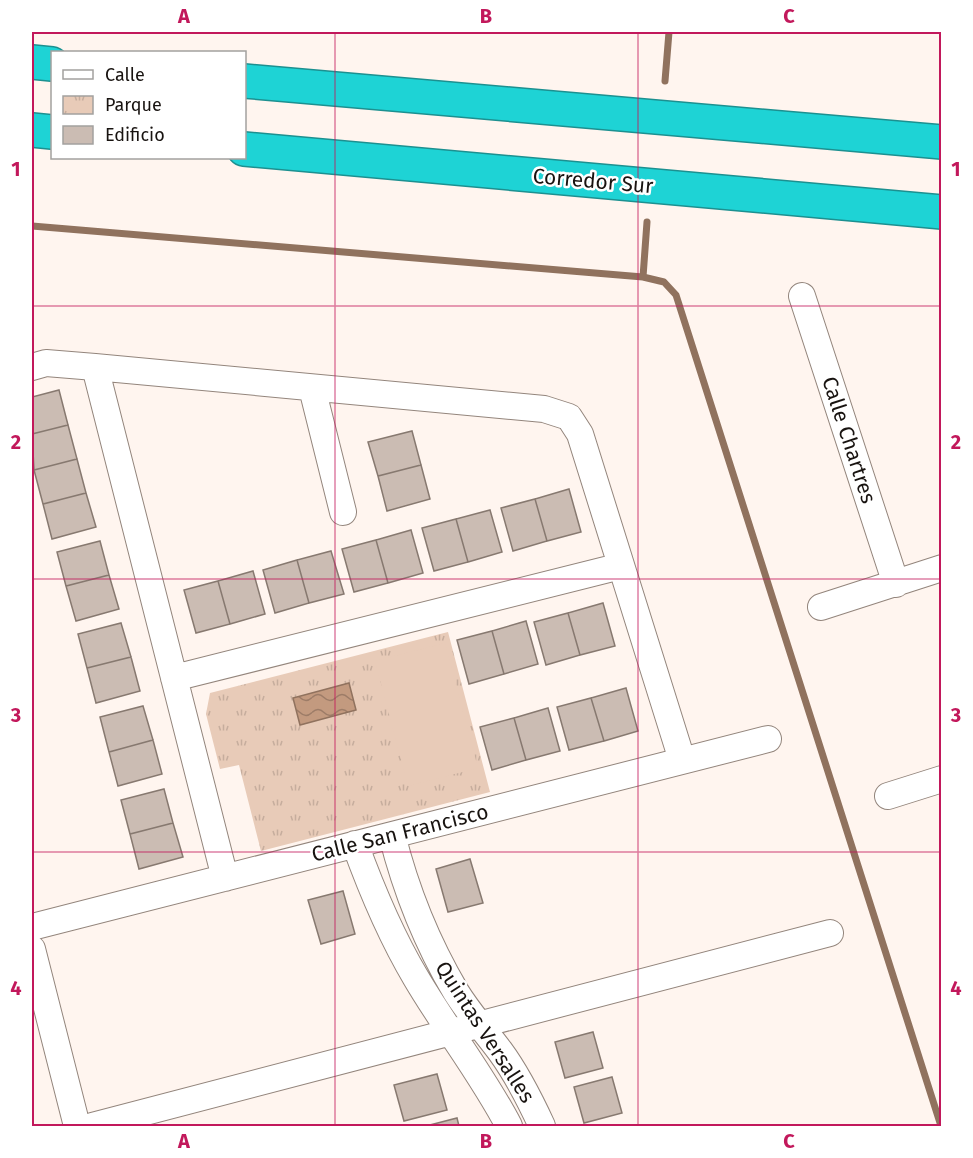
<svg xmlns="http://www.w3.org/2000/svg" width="973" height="1158" viewBox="0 0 973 1158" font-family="'Fira Sans',sans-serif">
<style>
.park{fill:url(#park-tufts)}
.pitch{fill:#e8cbb8}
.water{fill:url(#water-waves);stroke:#90725e;stroke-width:1.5}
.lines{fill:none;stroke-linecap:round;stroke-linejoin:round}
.stream{stroke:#90725e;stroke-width:7}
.building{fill:#cbbcb3;stroke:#877970;stroke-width:1.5}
.minor-casing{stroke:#93857c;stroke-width:28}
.highway-casing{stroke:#1c9090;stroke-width:36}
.minor{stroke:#fff;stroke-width:26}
.highway{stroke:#1ed3d5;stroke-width:33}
.grid{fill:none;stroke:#c2185b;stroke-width:1.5;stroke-opacity:0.55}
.labels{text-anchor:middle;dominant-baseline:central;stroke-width:5;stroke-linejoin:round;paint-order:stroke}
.street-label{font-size:21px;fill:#181310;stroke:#fff}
.neatline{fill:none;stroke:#c2185b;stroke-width:2}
.grid-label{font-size:20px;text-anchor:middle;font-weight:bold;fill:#c2185b}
</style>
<defs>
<pattern id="park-tufts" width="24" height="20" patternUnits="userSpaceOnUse" patternTransform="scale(1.5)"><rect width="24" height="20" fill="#e8cbb8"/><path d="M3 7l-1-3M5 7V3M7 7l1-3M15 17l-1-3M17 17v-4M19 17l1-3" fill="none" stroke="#c6ad9d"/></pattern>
<pattern id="water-waves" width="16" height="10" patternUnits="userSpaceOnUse" patternTransform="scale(1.5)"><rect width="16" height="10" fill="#c39a7f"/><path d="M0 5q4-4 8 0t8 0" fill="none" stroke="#9d7c67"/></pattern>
</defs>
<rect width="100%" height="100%" fill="#fff5ef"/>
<path class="park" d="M448 632 490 792 261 851 239 765 220 769 206 714 210 693Z"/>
<path class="pitch" d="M445 643 478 768 408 786 375 661Z"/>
<path class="water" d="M349 683 356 710 300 725 293 698Z"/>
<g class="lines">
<path class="stream" d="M665 81 669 32
M647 222 643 277 664 282 676 295 941 1126
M32 226 643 277"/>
</g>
<path class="building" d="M59 390 68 425 32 434V397Z
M68 425 77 459 34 470 32 434Z
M412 431 421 465 378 476 368 442Z
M77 459 86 493 43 504 34 470Z
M421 465 430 499 387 511 378 476Z
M569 489 581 532 547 541 535 499Z
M86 493 96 527 52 539 43 504Z
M535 499 547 541 513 551 501 508Z
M490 510 502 552 468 562 456 519Z
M456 519 468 562 434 571 422 528Z
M411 530 423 573 388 583 376 540Z
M376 540 388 583 354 592 342 549Z
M100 541 109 575 66 586 57 552Z
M331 551 344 594 309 603 297 560Z
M297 560 309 603 275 613 263 570Z
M253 571 265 614 230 624 218 581Z
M109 575 119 609 76 621 66 586Z
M218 581 230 624 196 633 184 590Z
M603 603 615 646 580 655 568 613Z
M568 613 580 655 546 665 534 622Z
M526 621 538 664 504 674 492 631Z
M121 623 131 657 87 668 78 634Z
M492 631 504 674 469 684 457 640Z
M131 657 140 691 96 703 87 668Z
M626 688 638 731 604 741 591 698Z
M591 698 604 741 569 750 557 707Z
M143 706 153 740 109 752 100 717Z
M548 708 560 751 526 760 514 718Z
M514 718 526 760 492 770 480 727Z
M153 740 162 774 118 786 109 752Z
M164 789 173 823 130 834 121 800Z
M173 823 183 857 139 869 130 834Z
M470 859 483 903 448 912 436 869Z
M343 891 355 934 321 944 308 900Z
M593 1032 603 1068 565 1078 555 1042Z
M437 1074 447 1110 404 1121 394 1085Z
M612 1077 622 1113 584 1123 574 1087Z
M457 1118 459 1126H426Z"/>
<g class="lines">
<defs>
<path id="minor" d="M802 296 896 584
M32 367 46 363 95 367 544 409 569 417 580 434 682 760
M95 367 225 878
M312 388 343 512
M821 607 942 568
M174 678 621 566
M888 796 942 779
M392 835C406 891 427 943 456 992 469 1013 485 1031 500 1051 517 1074 530 1100 542 1126
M355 844C372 891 391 936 416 978 446 1029 482 1074 509 1126
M32 927 768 739
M32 949 77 1126
M92 1126 830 933"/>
<path id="highway" d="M32 62 52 64
M244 81 942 142
M32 130 52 132
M244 149 942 212"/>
</defs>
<use href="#minor" class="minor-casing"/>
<use href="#highway" class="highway-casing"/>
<use href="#minor" class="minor"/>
<use href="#highway" class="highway"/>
</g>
<path class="grid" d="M335 32V1126M638 32V1126M32 306H942M32 579H942M32 852H942"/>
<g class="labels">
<g class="street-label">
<text transform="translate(593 181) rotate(5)">Corredor Sur</text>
<text transform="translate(849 440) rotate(72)">Calle Chartres</text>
<text transform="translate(400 833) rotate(-14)">Calle San Francisco</text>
<text transform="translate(485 1032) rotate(57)">Quintas Versalles</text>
</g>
</g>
<rect width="973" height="1158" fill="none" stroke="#ffffff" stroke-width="66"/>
<rect x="51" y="51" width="195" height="108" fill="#ffffff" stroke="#a3a19f" stroke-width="1.5"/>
<rect x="63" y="70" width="30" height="9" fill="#ffffff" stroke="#a3a19f" stroke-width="1.5"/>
<text x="105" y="81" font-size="18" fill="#181310">Calle</text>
<rect x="63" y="96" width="30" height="18" fill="url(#park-tufts)" stroke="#a3a19f" stroke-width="1.5"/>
<text x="105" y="111" font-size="18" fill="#181310">Parque</text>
<rect x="63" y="126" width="30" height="18" fill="#cbbcb3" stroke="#a3a19f" stroke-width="1.5"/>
<text x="105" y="141" font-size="18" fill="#181310">Edificio</text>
<rect x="33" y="33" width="907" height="1092" class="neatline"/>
<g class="grid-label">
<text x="184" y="23">A</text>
<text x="486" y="23">B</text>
<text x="789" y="23">C</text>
<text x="16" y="176">1</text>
<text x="956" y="176">1</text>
<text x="16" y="449">2</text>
<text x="956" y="449">2</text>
<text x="16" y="722">3</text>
<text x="956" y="722">3</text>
<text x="16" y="995">4</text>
<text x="956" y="995">4</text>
<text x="184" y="1148">A</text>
<text x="486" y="1148">B</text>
<text x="789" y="1148">C</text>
</g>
</svg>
